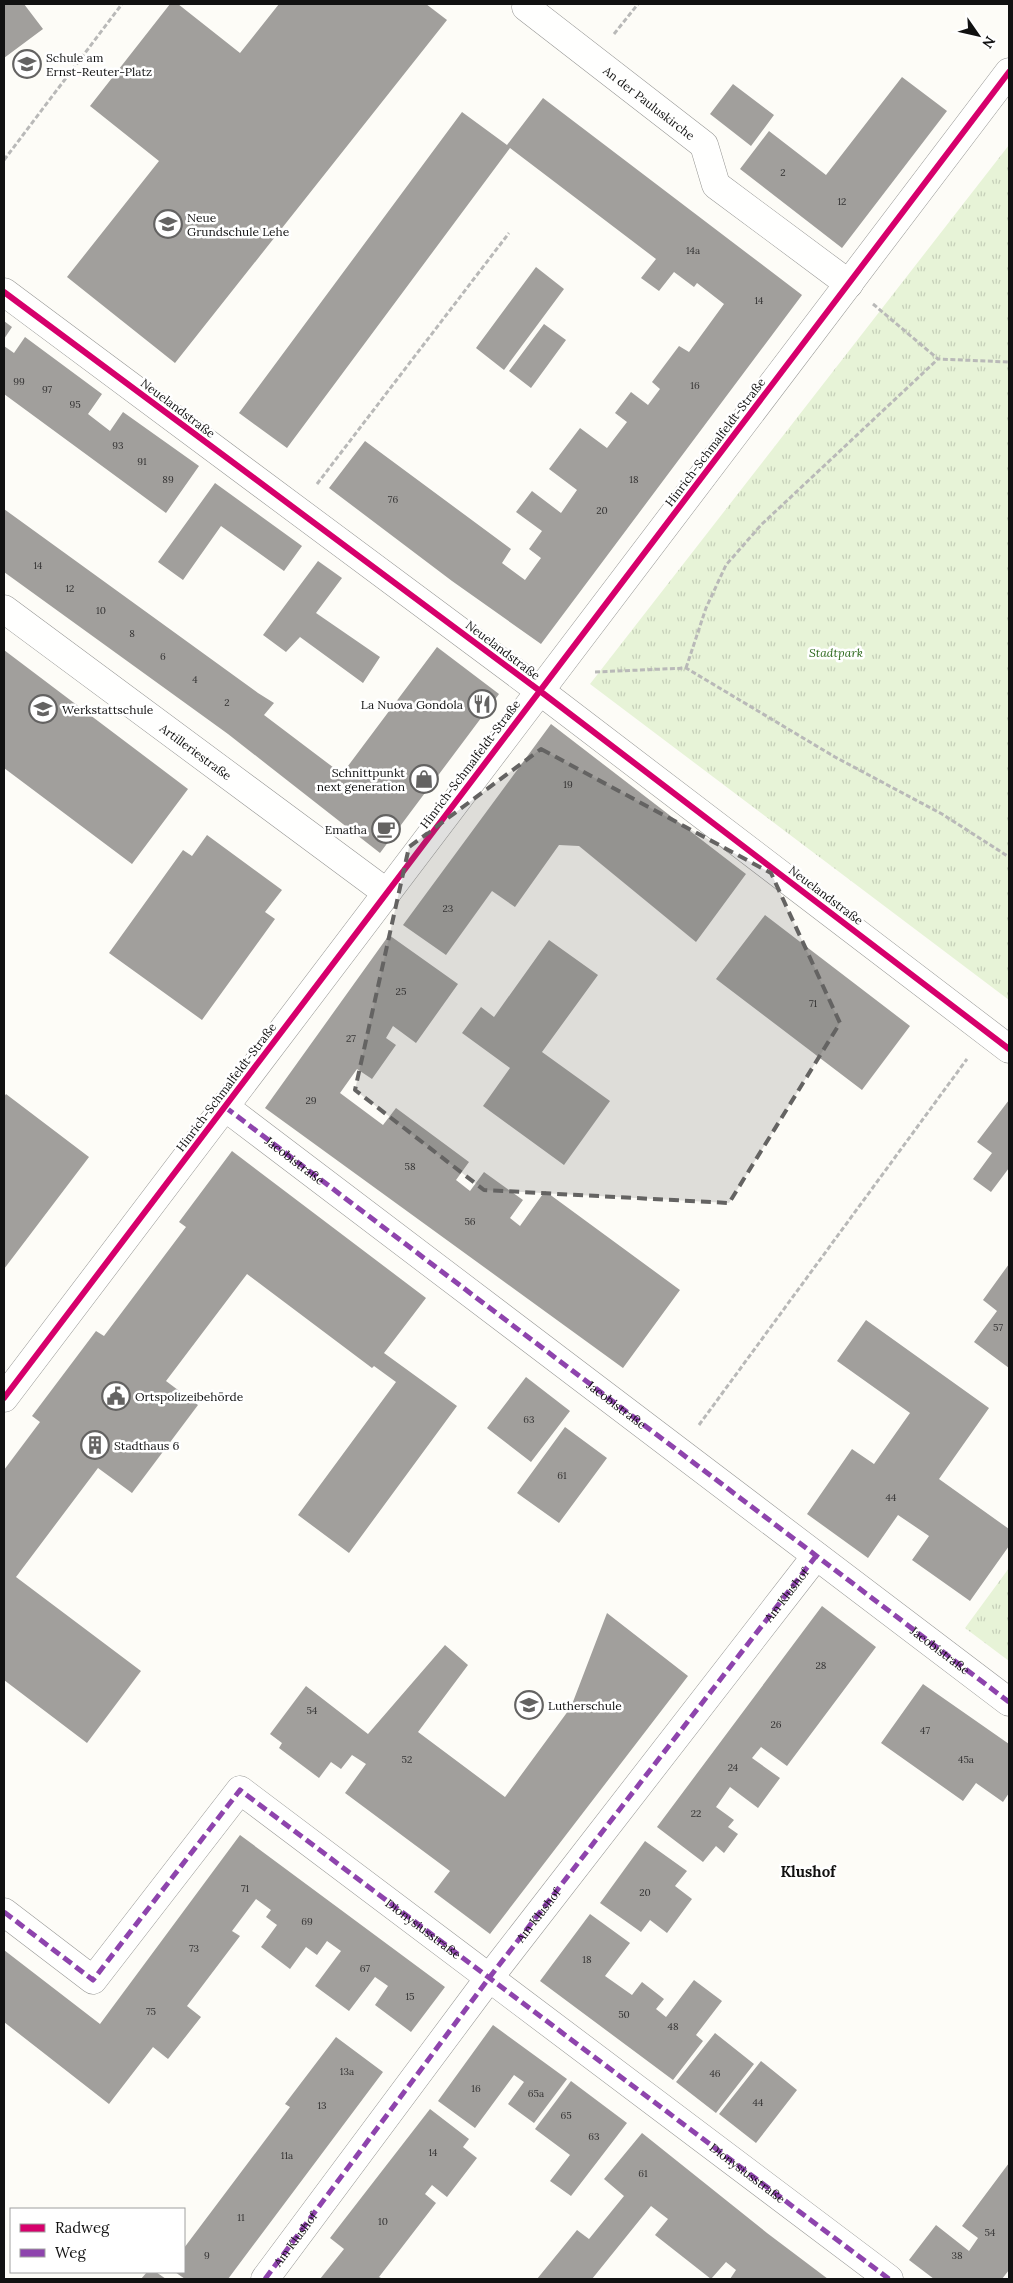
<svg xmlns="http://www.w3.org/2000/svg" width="1013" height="2283" viewBox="0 0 1013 2283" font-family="Lora,serif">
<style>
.grass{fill:url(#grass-tufts)}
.building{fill:#a19f9c}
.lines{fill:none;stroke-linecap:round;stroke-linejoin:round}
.minor-casing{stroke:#979795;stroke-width:29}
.path{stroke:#b9b9b8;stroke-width:3;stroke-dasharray:5 2.5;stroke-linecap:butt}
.minor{stroke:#fffffe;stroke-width:28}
.quiet{stroke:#8e44ad;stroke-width:5;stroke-dasharray:10 5;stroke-linecap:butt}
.cycleway-casing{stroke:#fff;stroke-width:9}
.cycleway{stroke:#d6006c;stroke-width:6}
.marked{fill:#646362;fill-opacity:0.2;stroke:#646362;stroke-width:4;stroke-dasharray:10 6;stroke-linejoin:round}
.labels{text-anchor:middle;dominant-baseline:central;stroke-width:5;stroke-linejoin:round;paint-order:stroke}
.number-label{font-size:10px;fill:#353434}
.poi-label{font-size:12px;fill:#111;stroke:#fff;text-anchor:start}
.street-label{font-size:12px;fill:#111;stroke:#fff}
.park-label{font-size:12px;font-style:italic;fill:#2f6b1f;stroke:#fff}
.quarter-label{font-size:15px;font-weight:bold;fill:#111;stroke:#fff}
</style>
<defs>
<pattern id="grass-tufts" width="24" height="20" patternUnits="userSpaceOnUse" patternTransform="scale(1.25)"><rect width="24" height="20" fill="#e7f3d7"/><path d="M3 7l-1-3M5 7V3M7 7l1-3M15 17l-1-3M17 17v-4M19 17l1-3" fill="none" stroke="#c5cfb8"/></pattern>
</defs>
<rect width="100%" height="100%" fill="#fdfcf7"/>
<path class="grass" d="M1009 145V1000L590 684Z
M1009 1568V1661L965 1628Z"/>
<path class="building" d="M4 4H24L43 29 4 58Z
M170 4H178L240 53 279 4H426L447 20 175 363 67 277 159 161 90 106Z
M902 77 947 111 842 248 740 169 769 131 826 175Z
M733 84 774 115 751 146 710 114Z
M543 98 802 295 541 644 452 581 329 488 365 441 511 549 502 563 525 580 541 558 529 549 542 531 516 512 532 491 561 513 577 490 549 469 580 428 607 448 627 422 615 413 631 392 648 405 660 389 652 382 679 346 689 352 724 304 697 283 694 287 674 272 659 291 641 278 656 259 510 148 287 448 239 413 462 112 507 145Z
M536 267 564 289 504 370 476 348Z
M4 321 12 327 4 339Z
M544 324 566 340 531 388 509 371Z
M25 337 102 394 88 414 110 431 123 412 199 466 166 513 4 394V346L14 353Z
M215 483 302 546 284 571 221 526 183 580 158 562Z
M4 509 258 693 274 703 264 715 342 774 437 647 499 694 380 853 228 734 4 572Z
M318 561 342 578 316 613 380 657 363 683 300 637 286 652 263 635Z
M4 650 188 789 132 864 4 768Z
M551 724 746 874 696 942 579 846 559 845 515 907 492 891 446 955 403 925Z
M207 835 282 890 265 912 275 919 202 1020 109 953 183 850 192 856Z
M765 915 910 1026 862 1090 716 979Z
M389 935 458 984 416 1043 393 1026 386 1038 396 1045 372 1079 357 1069 340 1093 383 1125 396 1108 469 1162 456 1180 470 1191 484 1172 523 1200 510 1218 520 1226 545 1191 680 1290 623 1368 265 1108Z
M549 940 598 975 542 1052 610 1101 564 1165 483 1106 510 1068 462 1033 481 1007 494 1017Z
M6 1094 89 1157 4 1269V1097Z
M1009 1100V1168L991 1192 973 1179 992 1153 977 1142Z
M232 1151 426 1298 384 1353 457 1406 349 1553 298 1515 396 1382 374 1366 372 1368 247 1274 166 1381 198 1405 132 1493 98 1468 16 1577 141 1671 87 1743 4 1680V1470L40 1422 32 1416 96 1331 104 1336 186 1227 179 1222Z
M1009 1264V1368L974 1342 997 1311 983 1300Z
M866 1320 989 1408 939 1479 1009 1529V1546L970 1601 912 1560 929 1536 898 1515 868 1558 807 1514 852 1449 874 1464 910 1413 837 1361Z
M526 1377 570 1411 531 1462 487 1428Z
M565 1427 607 1458 559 1523 517 1493Z
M822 1606 876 1647 787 1766 761 1747 752 1758 780 1778 758 1808 730 1787 716 1807 734 1820 728 1827 738 1834 724 1853 716 1846 703 1862 657 1827Z
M607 1613 688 1676 490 1934 434 1892 450 1871 345 1793 366 1764 352 1755 341 1769 331 1762 319 1778 279 1748 282 1743 270 1734 306 1686 368 1734 445 1645 468 1665 418 1732 505 1797 571 1707Z
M923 1684 1009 1744V1793L1003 1802 976 1783 963 1801 881 1743Z
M240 1835 445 1987 411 2032 375 2005 388 1986 375 1977 349 2011 315 1986 341 1951 327 1941 317 1955 306 1947 290 1969 261 1947 277 1925 266 1917 271 1910 256 1899 232 1931 240 1936 187 2006 201 2017 168 2059 153 2047 109 2104 4 2022V1950L100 2024Z
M645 1841 687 1871 675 1886 692 1899 667 1933 650 1920 641 1932 600 1903Z
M590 1914 630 1943 605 1976 632 1995 642 1982 664 1999 656 2009 666 2017 694 1980 722 2001 696 2035 703 2041 673 2080 540 1981Z
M493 2025 567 2079 534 2123 508 2104 524 2082 514 2075 475 2128 438 2101Z
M715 2033 754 2064 716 2113 676 2082Z
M336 2037 383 2072 228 2279H185L175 2272H184V2248L290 2107 285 2104Z
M761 2061 797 2090 756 2143 719 2114Z
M571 2081 627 2123 571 2196 550 2181 570 2155 535 2129Z
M430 2109 469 2139 463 2147 477 2158 447 2197 432 2185 425 2194 436 2203 379 2277 383 2279H320L344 2249 330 2238Z
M642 2133 767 2233 828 2279H730L736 2270 726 2262 711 2279 655 2235 668 2219 651 2206 592 2279H537L577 2230 589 2239 624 2196 604 2179Z
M1009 2163V2270L1002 2279H934L909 2260 936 2225 969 2251 978 2238 962 2226Z
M147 2272H156L166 2279H141Z"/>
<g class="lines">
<defs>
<g id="minor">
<path id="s1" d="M526 7 704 145 716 185 849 284"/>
<path d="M4 292 540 691 1009 1049"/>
<path id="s2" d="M4 609 387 893"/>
<path id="s3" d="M225 1107 1009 1702"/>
<path d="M4 1398 1009 72"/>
<path d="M4 1912 93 1980 240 1790 889 2279"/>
<path id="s4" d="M265 2279 489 1978 816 1556"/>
</g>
</defs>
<use href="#minor" class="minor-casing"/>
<path class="path" d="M614 34 638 4
M4 160 122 4
M873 304 938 359 1009 362
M317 484 509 233
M686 668 706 608 726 565 761 525 938 359
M595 672 686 668 835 757 942 814 1009 857
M699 1425 967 1059"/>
<use href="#minor" class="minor"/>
<g class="quiet">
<path d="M225 1107 1009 1702"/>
<path id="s5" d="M4 1912 93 1980 240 1790 889 2279"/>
<path d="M265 2279 489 1978 816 1556"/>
</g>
<defs>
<path id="cycleway" d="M4 292 540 691 1009 1049
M4 1398 1009 72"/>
</defs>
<use href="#cycleway" class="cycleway-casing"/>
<use href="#cycleway" class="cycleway"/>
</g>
<path class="marked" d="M541 749 771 873 840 1023 729 1203 484 1190 355 1090 409 847Z"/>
<defs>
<symbol id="school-ring" viewBox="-11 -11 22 22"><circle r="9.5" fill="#fff" stroke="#646362" stroke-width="1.5"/><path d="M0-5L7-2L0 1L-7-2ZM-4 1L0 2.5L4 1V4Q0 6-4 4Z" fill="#646362"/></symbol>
<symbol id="restaurant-ring" viewBox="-11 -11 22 22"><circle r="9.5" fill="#fff" stroke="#646362" stroke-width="1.5"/><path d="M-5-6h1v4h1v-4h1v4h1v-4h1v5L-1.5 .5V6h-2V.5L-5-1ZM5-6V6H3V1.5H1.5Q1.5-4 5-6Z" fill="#646362"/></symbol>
<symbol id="shop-ring" viewBox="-11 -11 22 22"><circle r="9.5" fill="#fff" stroke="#646362" stroke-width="1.5"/><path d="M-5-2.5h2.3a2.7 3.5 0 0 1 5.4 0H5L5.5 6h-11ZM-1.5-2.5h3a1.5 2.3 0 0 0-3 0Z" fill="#646362"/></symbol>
<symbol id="cafe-ring" viewBox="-11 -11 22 22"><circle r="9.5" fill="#fff" stroke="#646362" stroke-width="1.5"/><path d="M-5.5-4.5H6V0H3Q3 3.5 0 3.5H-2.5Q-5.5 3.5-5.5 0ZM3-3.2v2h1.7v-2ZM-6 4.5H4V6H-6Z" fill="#646362"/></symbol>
<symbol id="civic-ring" viewBox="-11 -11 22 22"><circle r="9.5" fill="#fff" stroke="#646362" stroke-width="1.5"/><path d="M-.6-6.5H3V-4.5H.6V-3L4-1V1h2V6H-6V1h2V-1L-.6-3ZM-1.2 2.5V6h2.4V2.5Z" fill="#646362"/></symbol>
<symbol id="building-ring" viewBox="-11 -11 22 22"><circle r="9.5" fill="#fff" stroke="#646362" stroke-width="1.5"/><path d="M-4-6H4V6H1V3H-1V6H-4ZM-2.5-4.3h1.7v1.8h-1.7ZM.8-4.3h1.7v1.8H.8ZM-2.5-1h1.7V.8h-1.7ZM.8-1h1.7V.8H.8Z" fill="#646362"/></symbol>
</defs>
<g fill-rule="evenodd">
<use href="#school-ring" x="11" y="48" width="32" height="32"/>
<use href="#school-ring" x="152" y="208" width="32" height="32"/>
<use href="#restaurant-ring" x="466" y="688" width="32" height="32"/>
<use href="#school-ring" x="27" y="693" width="32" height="32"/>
<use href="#shop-ring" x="408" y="763" width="32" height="32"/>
<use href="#cafe-ring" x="370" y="813" width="32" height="32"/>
<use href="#civic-ring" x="100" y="1380" width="32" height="32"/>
<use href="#building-ring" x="79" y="1429" width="32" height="32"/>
<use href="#school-ring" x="513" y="1689" width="32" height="32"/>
</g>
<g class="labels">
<g class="number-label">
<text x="783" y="172">2</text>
<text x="842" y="201">12</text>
<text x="693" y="250">14a</text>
<text x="759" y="300">14</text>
<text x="19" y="381">99</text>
<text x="695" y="385">16</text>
<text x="47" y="389">97</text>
<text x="75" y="404">95</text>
<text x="118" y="445">93</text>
<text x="142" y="461">91</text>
<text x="168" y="479">89</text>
<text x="634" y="479">18</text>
<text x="393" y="499">76</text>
<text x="602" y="510">20</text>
<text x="38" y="565">14</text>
<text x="70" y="588">12</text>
<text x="101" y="610">10</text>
<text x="132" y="633">8</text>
<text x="163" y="656">6</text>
<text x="195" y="679">4</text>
<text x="227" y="702">2</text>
<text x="568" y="784">19</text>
<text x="448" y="908">23</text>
<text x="401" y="991">25</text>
<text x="813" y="1003">71</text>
<text x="351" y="1038">27</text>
<text x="311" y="1100">29</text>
<text x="410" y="1166">58</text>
<text x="470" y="1221">56</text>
<text x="998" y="1327">57</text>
<text x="529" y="1419">63</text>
<text x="562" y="1475">61</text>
<text x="891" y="1497">44</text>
<text x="821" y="1665">28</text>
<text x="312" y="1710">54</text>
<text x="776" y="1724">26</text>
<text x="925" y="1730">47</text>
<text x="407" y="1759">52</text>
<text x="966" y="1759">45a</text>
<text x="733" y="1767">24</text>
<text x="696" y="1813">22</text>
<text x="245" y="1888">71</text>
<text x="645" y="1892">20</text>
<text x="307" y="1921">69</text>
<text x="194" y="1948">73</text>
<text x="587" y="1959">18</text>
<text x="365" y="1968">67</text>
<text x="410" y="1996">15</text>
<text x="151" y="2011">75</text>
<text x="624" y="2014">50</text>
<text x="673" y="2026">48</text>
<text x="347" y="2071">13a</text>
<text x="715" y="2073">46</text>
<text x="476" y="2088">16</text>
<text x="536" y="2093">65a</text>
<text x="758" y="2102">44</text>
<text x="322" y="2105">13</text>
<text x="566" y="2115">65</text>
<text x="594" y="2136">63</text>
<text x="433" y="2152">14</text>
<text x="287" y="2155">11a</text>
<text x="643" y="2173">61</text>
<text x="241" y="2217">11</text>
<text x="383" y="2221">10</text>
<text x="990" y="2232">54</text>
<text x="207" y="2255">9</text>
<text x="957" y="2255">38</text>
</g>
<g class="poi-label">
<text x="46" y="57">Schule am<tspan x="46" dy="14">Ernst-Reuter-Platz</tspan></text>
<text x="187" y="217">Neue<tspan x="187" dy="14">Grundschule Lehe</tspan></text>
<text x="463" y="704" text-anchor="end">La Nuova Gondola</text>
<text x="62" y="709">Werkstattschule</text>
<text x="405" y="772" text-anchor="end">Schnittpunkt<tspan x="405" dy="14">next generation</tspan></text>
<text x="367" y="829" text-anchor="end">Ematha</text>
<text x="135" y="1396">Ortspolizeibehörde</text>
<text x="114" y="1445">Stadthaus 6</text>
<text x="548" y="1705">Lutherschule</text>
</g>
<g class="street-label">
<text stroke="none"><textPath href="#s1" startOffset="156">An der Pauluskirche</textPath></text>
<text transform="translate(178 408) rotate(37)">Neuelandstraße</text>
<text transform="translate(715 442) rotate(-53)">Hinrich-Schmalfeldt-Straße</text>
<text transform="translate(503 650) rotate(37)">Neuelandstraße</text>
<text stroke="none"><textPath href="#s2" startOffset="239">Artilleriestraße</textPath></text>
<text transform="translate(470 764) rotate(-53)">Hinrich-Schmalfeldt-Straße</text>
<text transform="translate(826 895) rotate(37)">Neuelandstraße</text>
<text transform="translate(226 1087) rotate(-53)">Hinrich-Schmalfeldt-Straße</text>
<text stroke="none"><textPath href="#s3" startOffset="88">Jacobistraße</textPath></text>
<text stroke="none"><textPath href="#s3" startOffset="492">Jacobistraße</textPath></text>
<text stroke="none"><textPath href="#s4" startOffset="860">Am Klushof</textPath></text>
<text stroke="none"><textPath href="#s3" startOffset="898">Jacobistraße</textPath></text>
<text stroke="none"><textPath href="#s4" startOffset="455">Am Klushof</textPath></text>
<text stroke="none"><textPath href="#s5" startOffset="582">Dionysiusstraße</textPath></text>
<text stroke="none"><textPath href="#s5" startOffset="988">Dionysiusstraße</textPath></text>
<text stroke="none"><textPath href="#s4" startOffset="50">Am Klushof</textPath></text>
</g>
<g class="park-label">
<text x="836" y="652">Stadtpark</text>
</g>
<g class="quarter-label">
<text x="808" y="1871">Klushof</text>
</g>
</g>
<rect width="1013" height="2283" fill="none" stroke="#111111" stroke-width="10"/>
<rect x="10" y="2208" width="175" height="65" fill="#ffffff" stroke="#a0a0a0"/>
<rect x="20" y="2224" width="25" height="8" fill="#d6006c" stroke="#a0a0a0"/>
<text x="55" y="2233" font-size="15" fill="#111111">Radweg</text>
<rect x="20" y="2249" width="25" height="8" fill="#8e44ad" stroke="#a0a0a0"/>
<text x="55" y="2258" font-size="15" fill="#111111">Weg</text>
<g transform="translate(978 35) rotate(124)" stroke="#ffffff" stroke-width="4" paint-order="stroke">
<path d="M0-4L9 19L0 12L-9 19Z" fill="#111111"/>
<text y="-8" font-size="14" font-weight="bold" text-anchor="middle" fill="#111111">N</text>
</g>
</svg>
